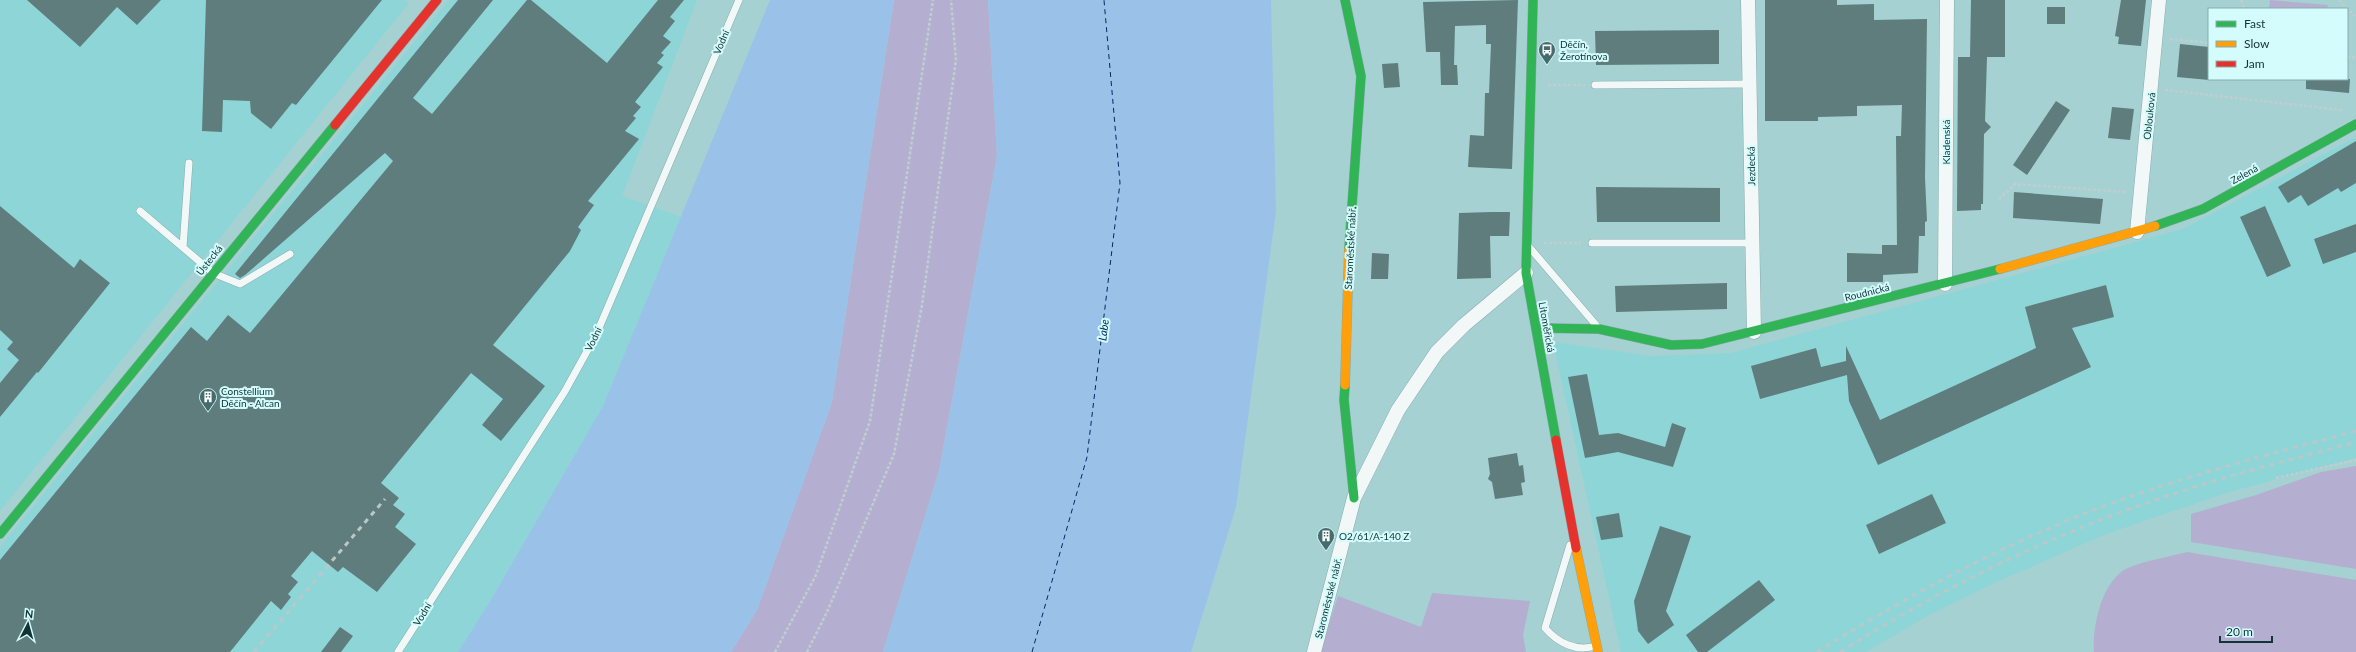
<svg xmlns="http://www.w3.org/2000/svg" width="2356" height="652" viewBox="0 0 2356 652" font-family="Lato,sans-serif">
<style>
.built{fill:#8ed5d7}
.green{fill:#b4afd0}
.water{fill:#9ac2e9}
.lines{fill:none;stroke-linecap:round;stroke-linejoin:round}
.ferry{stroke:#002960;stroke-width:1;stroke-dasharray:5 4;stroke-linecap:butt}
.building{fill:#5f7d7c}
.lane-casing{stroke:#88abac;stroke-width:8}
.street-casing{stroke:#88abac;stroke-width:15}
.fast-casing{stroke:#88abac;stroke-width:10}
.slow-casing{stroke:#88abac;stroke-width:10}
.jam-casing{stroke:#88abac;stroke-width:10}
.path{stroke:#c0cecf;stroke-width:2.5;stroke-dasharray:3 2;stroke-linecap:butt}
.lane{stroke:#f2f8f8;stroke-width:7}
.street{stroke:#f2f8f8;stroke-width:14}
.fast{stroke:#30b455;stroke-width:9}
.slow{stroke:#ff9f0a;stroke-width:9}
.jam{stroke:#e5322d;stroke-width:9}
.rail{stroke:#bbc8c9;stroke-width:3;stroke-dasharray:5 5;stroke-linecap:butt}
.labels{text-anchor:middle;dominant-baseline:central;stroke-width:4;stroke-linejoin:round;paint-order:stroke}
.street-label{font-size:10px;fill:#113435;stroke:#d5fcfd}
.poi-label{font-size:10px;fill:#113435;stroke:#d5fcfd;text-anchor:start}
.water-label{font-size:11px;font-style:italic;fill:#002960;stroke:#d5fcfd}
</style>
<rect width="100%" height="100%" fill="#a5d1d2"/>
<path class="built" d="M0 0H404L409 3 0 511Z
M449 0H697L622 196 681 217 603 406 489 603 458 652H0V547Z
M2356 137V458L2229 492 2106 534 1990 585 1929 615 1866 652H1621L1553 342 1651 356 1731 353 2183 229Z"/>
<path class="green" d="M894 0H988L997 156 939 471 883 652H731L757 610 832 402Z
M2270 0 2328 5 2327 9H2269Z
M2356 466V569L2191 542V514L2256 495 2321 472Z
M2187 552 2356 580V652H2094C2092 627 2102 579 2128 568 2147 560 2168 557 2187 552Z
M1432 593 1530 601 1523 635 1526 652H1320L1338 596 1421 627Z"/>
<path class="water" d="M770 0H894L832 402 757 610 731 652H458L489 603 603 406Z
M988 0H1271L1276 211 1236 507 1191 652H883L939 471 997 156Z"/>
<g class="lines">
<path class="ferry" d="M1032 652 1087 457 1120 183 1104 0"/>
</g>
<path class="building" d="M27 0H161L137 25 117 7 80 47Z
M206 0H382L296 105 292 103 271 129 251 113 250 101 223 100 222 132 202 131Z
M458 0H493L413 98 432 114 527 0H531L607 63 658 0H684L670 17 675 21 663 36 671 42 661 53 664 55 657 63 663 67 635 102 641 107 633 116 636 118 625 131 639 139 588 201 594 205 578 227 581 230 570 251 493 345 545 386 501 441 482 425 503 399 471 373 381 483 399 498 393 505 405 514 395 527 416 544 377 592 343 567 338 572 312 551 291 576 298 582 288 594 291 597 281 610 271 601 230 652H0V560L191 327 207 341 228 315 250 333 393 161 385 153 245 275 240 278 235 274Z
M1518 0 1512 169 1468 167 1470 135 1484 136 1485 93H1489L1491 44H1486V25L1455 26 1454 65H1457L1458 85H1441L1440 52H1426L1423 2Z
M1765 0H1837V5L1874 4V20L1927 19 1925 178 1927 221 1925 222V236H1919L1918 273 1883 275V282H1847V253L1882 254V245H1897L1896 136H1901L1902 105 1857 106V116L1818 117V121H1765Z
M1971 0H2005V57H1987L1985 121 1991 127 1984 134 1983 204H1981V210L1957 211 1958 57H1970Z
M2121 0H2146L2141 46 2118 44 2119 37 2115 36Z
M2047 7H2065V24H2047Z
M1719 30V64L1596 65 1595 31Z
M2180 44 2209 47V80L2177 77Z
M1398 63 1400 87 1384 88 1382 64Z
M2306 79H2350L2349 93 2306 89Z
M2056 101 2070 110 2027 175 2013 165Z
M2112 107 2134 109 2130 140 2108 138Z
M2356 141V183L2341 192 2338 188 2308 206 2301 195 2288 203 2278 187Z
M1596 187 1720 188V222H1597Z
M2014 192 2103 199 2100 224 2013 218Z
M0 206 74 268 80 259 110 283 38 373 37 372 0 417V383L19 360 7 349 13 342 0 330Z
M2265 206 2291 266 2267 277 2240 217Z
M1491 212H1510L1509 236H1490L1491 278 1457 279 1459 213Z
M2356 224V252L2323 264 2314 239Z
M1372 253 1389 254 1388 279H1371Z
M1727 283V309L1616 312 1615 286Z
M2106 285 2114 317 2072 328 2091 367 1878 465 1849 401 1847 375 1760 399 1751 366 1816 348 1821 367 1846 361V346L1880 420 2036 348 2025 307Z
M1587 374 1599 435 1618 433 1665 447 1672 423 1686 428 1673 467 1618 452 1585 458 1568 377Z
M1517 453 1519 466 1523 465 1525 482 1521 483 1523 495 1495 499 1492 482 1488 479 1490 474 1488 458Z
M1932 494 1946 523 1879 554 1866 525Z
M1619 513 1623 537 1601 540 1596 517Z
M1660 526 1691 536 1666 611 1674 625 1648 644 1638 631 1634 601Z
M1759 580 1775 600 1707 652H1698L1686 635Z
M340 627 353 636 341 652H321Z"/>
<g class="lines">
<defs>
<path id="lane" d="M1595 85 1750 84
M140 211 213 273 240 284 290 254
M1592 243H1753
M183 247 189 163
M1530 248 1596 325
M1570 545 1545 628C1558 643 1576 652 1596 646
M398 652 565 391 596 335 739 0"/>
<path id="street" d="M1748 0 1754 332
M2137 232 2159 0
M1945 284 1947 0
M1314 652 1354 498 1398 410 1437 352 1464 325 1526 273"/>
<path id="fast" d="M1345 0 1361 76 1349 249
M1533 0 1526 273 1556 440
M2155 226 2203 209 2356 124
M1536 328 1599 329 1671 345 1702 344 2000 269
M1345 385 1344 400 1354 498
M0 534 335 125"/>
<path id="slow" d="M2000 269 2155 226
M1345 385 1349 249
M1576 548 1598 652"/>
<path id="jam" d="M335 125 437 0
M1556 440 1576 548"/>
</defs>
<use href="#lane" class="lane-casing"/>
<use href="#street" class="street-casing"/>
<use href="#fast" class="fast-casing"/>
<use href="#slow" class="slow-casing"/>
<use href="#jam" class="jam-casing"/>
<path class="path" d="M2241 0 2245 9
M2339 0 2356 17
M2170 39 2209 43
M2347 57H2356
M1548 85H1585
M2165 90 2342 110
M1999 199 2015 184 2127 192
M1544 243H1581
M2276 478 2356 460
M775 652 816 575 870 421 933 0
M807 652 827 612 894 454 922 305 956 60 951 0"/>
<use href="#lane" class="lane"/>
<use href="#street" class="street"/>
<use href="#fast" class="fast"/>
<use href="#slow" class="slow"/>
<use href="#jam" class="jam"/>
<path class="rail" d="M254 652 385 499
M1817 652C1906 597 1998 547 2096 509 2181 477 2269 454 2356 431
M1840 652C1942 588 2052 534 2167 496 2229 475 2293 459 2356 442"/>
</g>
<defs>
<symbol id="bus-pin" viewBox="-11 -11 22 30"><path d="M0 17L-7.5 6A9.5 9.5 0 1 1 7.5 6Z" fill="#456b6c" stroke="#d5fcfd"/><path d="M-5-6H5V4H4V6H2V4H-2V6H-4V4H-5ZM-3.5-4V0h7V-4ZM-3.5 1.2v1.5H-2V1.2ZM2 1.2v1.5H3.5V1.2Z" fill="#fff"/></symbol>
<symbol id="building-pin" viewBox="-11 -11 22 30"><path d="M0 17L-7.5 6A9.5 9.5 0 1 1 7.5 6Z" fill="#456b6c" stroke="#d5fcfd"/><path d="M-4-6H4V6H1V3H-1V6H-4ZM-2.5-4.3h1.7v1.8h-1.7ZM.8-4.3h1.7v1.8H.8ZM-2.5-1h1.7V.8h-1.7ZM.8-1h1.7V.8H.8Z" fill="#fff"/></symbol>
</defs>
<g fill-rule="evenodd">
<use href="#bus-pin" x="1537" y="40" width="20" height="27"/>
<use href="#building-pin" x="198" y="387" width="20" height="27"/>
<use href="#building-pin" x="1316" y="526" width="20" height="27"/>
</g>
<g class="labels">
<g class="street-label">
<text transform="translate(721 42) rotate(-67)">Vodní</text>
<text transform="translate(2149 116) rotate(-84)">Oblouková</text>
<text transform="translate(1946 142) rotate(-90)">Kladenská</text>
<text transform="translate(1751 166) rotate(-91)">Jezdecká</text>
<text transform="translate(2244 174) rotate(-29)">Zelená</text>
<text transform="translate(1350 248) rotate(-87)">Staroměstské nábř.</text>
<text transform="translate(209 260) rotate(-52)">Ústecká</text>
<text transform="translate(1867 292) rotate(-14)">Roudnická</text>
<text transform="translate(1547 327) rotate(80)">Litoměřická</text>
<text transform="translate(593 339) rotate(-64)">Vodní</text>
<text transform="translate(1328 598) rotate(-76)">Staroměstské nábř.</text>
<text transform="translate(422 614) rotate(-58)">Vodní</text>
</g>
<g class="poi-label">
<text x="1560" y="44">Děčín,<tspan x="1560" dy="12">Žerotínova</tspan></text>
<text x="221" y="391">Constellium<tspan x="221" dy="12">Děčín - Alcan</tspan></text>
<text x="1339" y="536">O2/61/A-140 Z</text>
</g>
<g class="water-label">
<text transform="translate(1103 330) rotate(-83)">Labe</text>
</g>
</g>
<rect x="2208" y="8" width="140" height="72" fill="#d5fcfd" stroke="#87acad"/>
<rect x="2216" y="21" width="20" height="6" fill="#30b455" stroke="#87acad"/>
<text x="2244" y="28" font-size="12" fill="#113435">Fast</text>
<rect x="2216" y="41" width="20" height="6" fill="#ff9f0a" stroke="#87acad"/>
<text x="2244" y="48" font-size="12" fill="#113435">Slow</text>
<rect x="2216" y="61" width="20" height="6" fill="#e5322d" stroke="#87acad"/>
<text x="2244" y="68" font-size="12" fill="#113435">Jam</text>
<g transform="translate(28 624) rotate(6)" stroke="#d5fcfd" stroke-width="3" paint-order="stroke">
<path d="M0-3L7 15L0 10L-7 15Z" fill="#113435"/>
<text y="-6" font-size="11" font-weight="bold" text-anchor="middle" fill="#113435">N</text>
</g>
<path d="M2220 636v6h52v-6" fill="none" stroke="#113435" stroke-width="2"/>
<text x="2226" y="636" font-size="12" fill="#113435" stroke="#d5fcfd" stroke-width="3" paint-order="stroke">20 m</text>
</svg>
